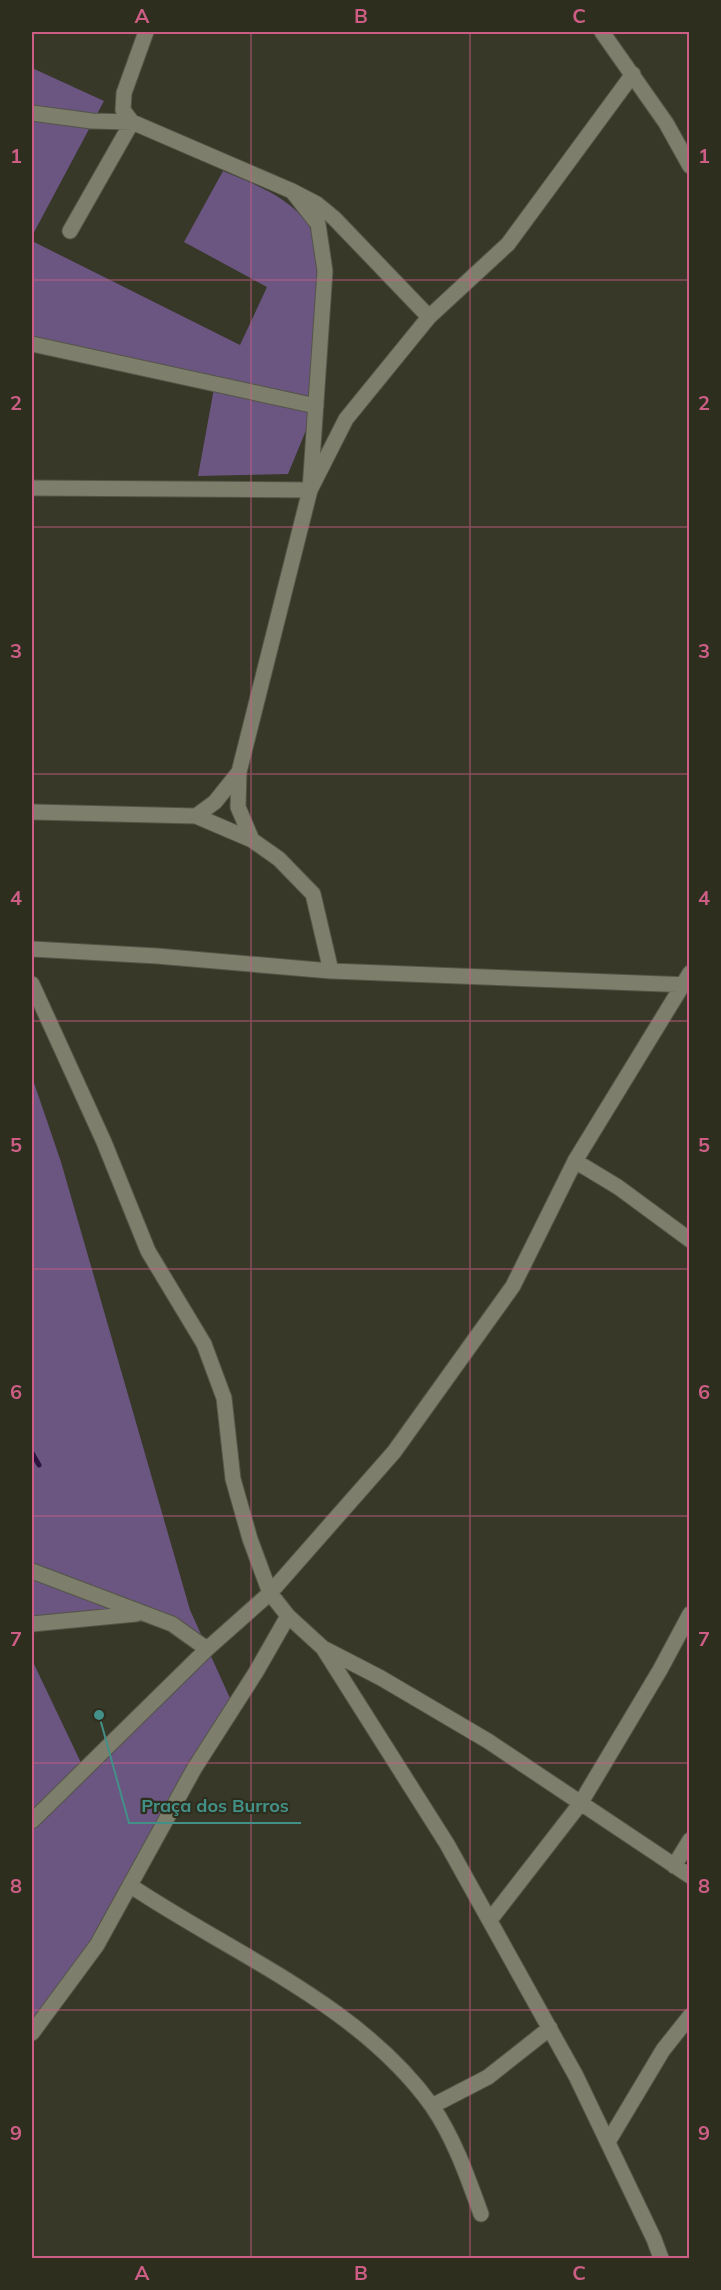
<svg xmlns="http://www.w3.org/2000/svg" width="721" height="2290" viewBox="0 0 721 2290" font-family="Mulish,sans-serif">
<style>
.green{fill:#6b5581}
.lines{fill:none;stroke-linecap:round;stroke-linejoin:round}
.stream{stroke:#2c1340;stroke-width:5}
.minor-casing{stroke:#545547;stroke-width:17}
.minor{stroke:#7d7e6b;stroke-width:15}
.grid{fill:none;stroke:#cc5e86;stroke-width:1.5;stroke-opacity:0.55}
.leader{fill:none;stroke:#439088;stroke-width:2}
.callout-dot{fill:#439088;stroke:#2d2e1e;stroke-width:2}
.callout-label{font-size:18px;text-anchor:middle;font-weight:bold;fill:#439088;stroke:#2d2e1e;stroke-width:4.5;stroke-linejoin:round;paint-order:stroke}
.neatline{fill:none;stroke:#cc5e86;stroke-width:2}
.grid-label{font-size:20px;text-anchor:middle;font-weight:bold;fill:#cc5e86}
</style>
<rect width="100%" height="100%" fill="#373828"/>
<path class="green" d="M32 68 104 101 32 236Z
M223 171C254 184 288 196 308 224 322 245 318 354 318 385L316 406 288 474 198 476 215 383 32 344V241L240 345 267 287 184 242Z
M32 1077 61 1162 190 1610 234 1707 131 1886 32 2033V1660L84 1769 207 1649 140 1614 32 1624Z"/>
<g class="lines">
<path class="stream" d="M32 1453 39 1465"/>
<defs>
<path id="minor" d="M602 32 666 123 690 166
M32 113 92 121 132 122 292 191 317 204 334 218 429 317
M70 231 132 122 123 110 124 93 146 32
M32 344 316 406
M32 488 310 490 325 271 318 224 292 191
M32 812 196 816 215 802 239 772
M196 816 252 840 279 859 313 894 331 971
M252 840 238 807 239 772 310 490 346 419 429 317 508 244 633 74
M32 949 157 956 331 971 690 985
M32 984 104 1142 148 1251 204 1344 224 1398 233 1479 250 1539 270 1593 288 1616 323 1648 447 1844 576 2076 654 2239 661 2258
M575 1161 618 1187 690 1240
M32 1571 172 1624 207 1649
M32 1624 136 1614
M323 1648 381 1678 488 1741 690 1876
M32 1821 207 1649 270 1593 394 1452 513 1286 575 1161 690 973
M674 1866 690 1840
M131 1886C231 1953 360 2005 432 2106 454 2138 468 2178 481 2214
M490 1920 580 1804 660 1670 690 1614
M32 2033 97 1945 194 1769 256 1672 288 1616
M432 2106 488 2077 550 2028
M608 2142 663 2050 690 2016"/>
</defs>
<use href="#minor" class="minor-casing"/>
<use href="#minor" class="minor"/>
</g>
<path class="grid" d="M251 32V2258M470 32V2258M32 280H690M32 527H690M32 774H690M32 1021H690M32 1269H690M32 1516H690M32 1763H690M32 2010H690"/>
<path class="leader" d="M99 1715L129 1823H301"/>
<circle class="callout-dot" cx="99" cy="1715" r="6"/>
<g class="callout-label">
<text x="215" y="1812">Praça dos Burros</text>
</g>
<rect width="721" height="2290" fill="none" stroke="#2d2e1e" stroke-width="66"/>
<rect x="33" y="33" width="655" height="2224" class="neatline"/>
<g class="grid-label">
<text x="142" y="23">A</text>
<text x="361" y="23">B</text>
<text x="579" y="23">C</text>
<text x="16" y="163">1</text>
<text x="704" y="163">1</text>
<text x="16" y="410">2</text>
<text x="704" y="410">2</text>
<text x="16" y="658">3</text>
<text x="704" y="658">3</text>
<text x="16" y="905">4</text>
<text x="704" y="905">4</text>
<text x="16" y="1152">5</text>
<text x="704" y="1152">5</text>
<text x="16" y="1399">6</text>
<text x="704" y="1399">6</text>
<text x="16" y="1646">7</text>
<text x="704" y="1646">7</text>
<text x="16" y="1893">8</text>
<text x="704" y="1893">8</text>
<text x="16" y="2140">9</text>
<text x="704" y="2140">9</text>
<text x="142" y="2280">A</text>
<text x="361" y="2280">B</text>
<text x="579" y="2280">C</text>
</g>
</svg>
